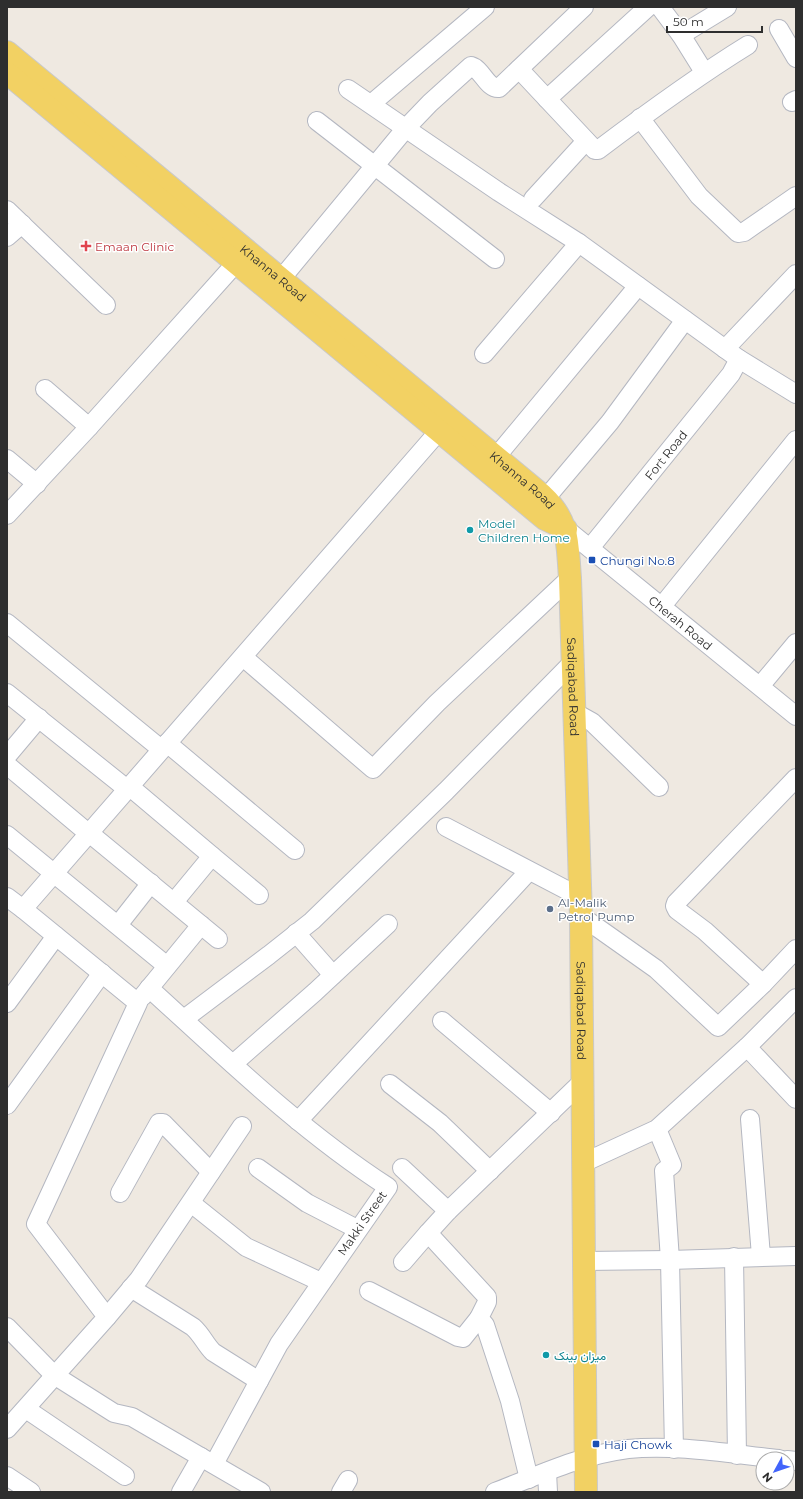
<svg xmlns="http://www.w3.org/2000/svg" width="803" height="1499" viewBox="0 0 803 1499" font-family="Montserrat,Vazirmatn,sans-serif">
<style>
.lines{fill:none;stroke-linecap:round;stroke-linejoin:round}
.minor-casing{stroke:#b4b7c1;stroke-width:20}
.major-casing{stroke:#c9c9c9;stroke-width:24}
.minor{stroke:#fff;stroke-width:18}
.major{stroke:#f2d163;stroke-width:22}
.health-dot{fill:#e0444e;stroke:#fff;stroke-width:1.5}
.culture-dot{fill:#0f9aa8;stroke:#fff;stroke-width:1.5}
.transit-dot{fill:#1a4fb4;stroke:#fff;stroke-width:1.5}
.service-dot{fill:#5c6f8a;stroke:#fff;stroke-width:1.5}
.labels{text-anchor:middle;dominant-baseline:central;stroke-width:3;stroke-linejoin:round;paint-order:stroke}
.health-label{font-size:12px;fill:#be3a42;stroke:#fff;text-anchor:start}
.street-label{font-size:12px;fill:#2e2e2e;stroke:#fff}
.culture-label{font-size:12px;fill:#0d838f;stroke:#fff;text-anchor:start}
.transit-label{font-size:12px;fill:#164399;stroke:#fff;text-anchor:start}
.service-label{font-size:12px;fill:#4e5e75;stroke:#fff;text-anchor:start}
</style>
<rect width="100%" height="100%" fill="#efe9e1"/>
<g class="lines">
<defs>
<g id="minor">
<path d="M660 7 681 35 704 72"/>
<path d="M779 29 796 58"/>
<path d="M681 35 727 7"/>
<path d="M519 69 595 150H598C647 113 696 77 748 45"/>
<path d="M348 89 499 192 579 243 739 359 796 394"/>
<path d="M547 99 648 7"/>
<path d="M792 102 796 100"/>
<path d="M371 104 485 7"/>
<path d="M640 118 699 196 738 233 744 232 796 196"/>
<path d="M317 121 495 259"/>
<path d="M533 199 586 141"/>
<path d="M7 210 106 305"/>
<path d="M7 237 22 224"/>
<path d="M281 279 406 128 430 103 471 66C482 69 487 89 499 88L584 7"/>
<path d="M725 349 796 274"/>
<path d="M484 354 579 243"/>
<path d="M45 389 89 427"/>
<path d="M496 457 638 286"/>
<path d="M7 459 37 484"/>
<path d="M546 498 610 422 685 320"/>
<path d="M7 515 89 427 236 263"/>
<path id="s1" d="M566 529 796 716"/>
<path id="s2" d="M590 548 731 374 739 359"/>
<path d="M662 606 796 440"/>
<path d="M7 623 161 749"/>
<path d="M243 657 373 769 437 703 570 578"/>
<path d="M761 685 796 643"/>
<path d="M7 693 127 789"/>
<path d="M574 712 592 722 659 787"/>
<path d="M167 743 295 850"/>
<path d="M7 756 39 718"/>
<path d="M7 765 88 833"/>
<path d="M129 786 212 856 174 902"/>
<path d="M446 827 580 897"/>
<path d="M88 832 218 939"/>
<path d="M7 835 167 966"/>
<path d="M212 856 259 895"/>
<path d="M7 897 23 909"/>
<path d="M581 916 656 969 718 1027 763 984 796 949"/>
<path d="M118 925 151 883"/>
<path d="M296 933 333 975"/>
<path d="M763 984 705 931 677 910 675 906 676 903 796 778"/>
<path d="M149 988C226 1058 300 1130 388 1187L279 1344 214 1464"/>
<path d="M142 997 201 925"/>
<path d="M7 1003 56 936"/>
<path d="M184 1019 269 955 312 921 446 791 572 663"/>
<path d="M442 1021 551 1113"/>
<path d="M747 1047 796 1099"/>
<path d="M233 1064 315 992 388 924"/>
<path d="M390 1084 440 1123 490 1171"/>
<path d="M7 1105 102 973"/>
<path d="M750 1119 761 1256"/>
<path d="M298 1121 529 871"/>
<path d="M657 1129 672 1165 664 1171 670 1260 674 1449"/>
<path d="M583 1163 657 1129 747 1047 796 998"/>
<path d="M258 1168 307 1203 357 1229"/>
<path d="M402 1168 448 1211"/>
<path d="M120 1193 159 1123H163L211 1172"/>
<path d="M191 1203 246 1247 321 1282"/>
<path d="M734 1257 737 1455"/>
<path d="M584 1261 670 1260 796 1256"/>
<path d="M403 1262 428 1233"/>
<path d="M131 1288 193 1327C202 1335 205 1344 213 1352L259 1381"/>
<path d="M369 1291 458 1337 463 1338 479 1318"/>
<path d="M107 1317 139 1279 242 1126"/>
<path d="M7 1327 54 1375 114 1413 132 1417 261 1492"/>
<path d="M26 1409 125 1476"/>
<path d="M7 1429 107 1317 36 1224 138 1003 23 909 439 431"/>
<path d="M787 1460 796 1461"/>
<path d="M547 1472 548 1492"/>
<path d="M7 1476 31 1492"/>
<path d="M529 1479 510 1401 485 1325 479 1318 487 1302V1297L428 1233 448 1211 582 1082"/>
<path d="M181 1492 201 1457"/>
<path d="M341 1492 348 1480"/>
<path d="M495 1492C539 1475 581 1455 628 1449 676 1444 731 1454 779 1459"/>
</g>
<g id="major">
<path id="s3" d="M7 52 542 495C570 521 567 542 570 578L581 916 586 1492"/>
<path d="M7 73 545 519 566 529"/>
</g>
</defs>
<use href="#minor" class="minor-casing"/>
<use href="#major" class="major-casing"/>
<use href="#minor" class="minor"/>
<use href="#major" class="major"/>
</g>
<path class="health-dot" d="M84 240h4v4h4v4h-4v4h-4v-4h-4v-4h4z"/>
<g class="culture-dot">
<circle cx="470" cy="530" r="4"/>
<circle cx="546" cy="1355" r="4"/>
</g>
<g class="transit-dot">
<rect x="588" y="556" width="8" height="8" rx="2"/>
<rect x="592" y="1440" width="8" height="8" rx="2"/>
</g>
<circle class="service-dot" cx="550" cy="909" r="4"/>
<g class="labels">
<g class="health-label">
<text x="95" y="246">Emaan Clinic</text>
</g>
<g class="street-label">
<text stroke="none"><textPath href="#s3" startOffset="346">Khanna Road</textPath></text>
<text stroke="none"><textPath href="#s2" startOffset="120">Fort Road</textPath></text>
<text stroke="none"><textPath href="#s3" startOffset="670">Khanna Road</textPath></text>
<text stroke="none"><textPath href="#s1" startOffset="148">Cherah Road</textPath></text>
<text stroke="none"><textPath href="#s3" startOffset="894">Sadiqabad Road</textPath></text>
<text stroke="none"><textPath href="#s3" startOffset="1218">Sadiqabad Road</textPath></text>
<text transform="translate(362 1223) rotate(-55)">Makki Street</text>
</g>
<g class="culture-label">
<text x="478" y="523">Model<tspan x="478" dy="14">Children Home</tspan></text>
<text x="554" y="1355">میزان بینک</text>
</g>
<g class="transit-label">
<text x="600" y="560">Chungi No.8</text>
<text x="604" y="1444">Haji Chowk</text>
</g>
<g class="service-label">
<text x="558" y="902">Al-Malik<tspan x="558" dy="14">Petrol Pump</tspan></text>
</g>
</g>
<rect width="803" height="1499" fill="none" stroke="#2e2e2e" stroke-width="16"/>
<g transform="translate(775 1471) rotate(230)"><circle r="19" fill="#ffffff" stroke="#ababab"/>
<path d="M0-3L7 15L0 10L-7 15Z" fill="#4264fb"/>
<text y="-6" font-size="11" font-weight="bold" text-anchor="middle" fill="#2e2e2e">N</text>
</g>
<path d="M667 26v6h95v-6" fill="none" stroke="#2e2e2e" stroke-width="2"/>
<text x="673" y="26" font-size="12" fill="#2e2e2e" stroke="#ffffff" stroke-width="3" paint-order="stroke">50 m</text>
</svg>
